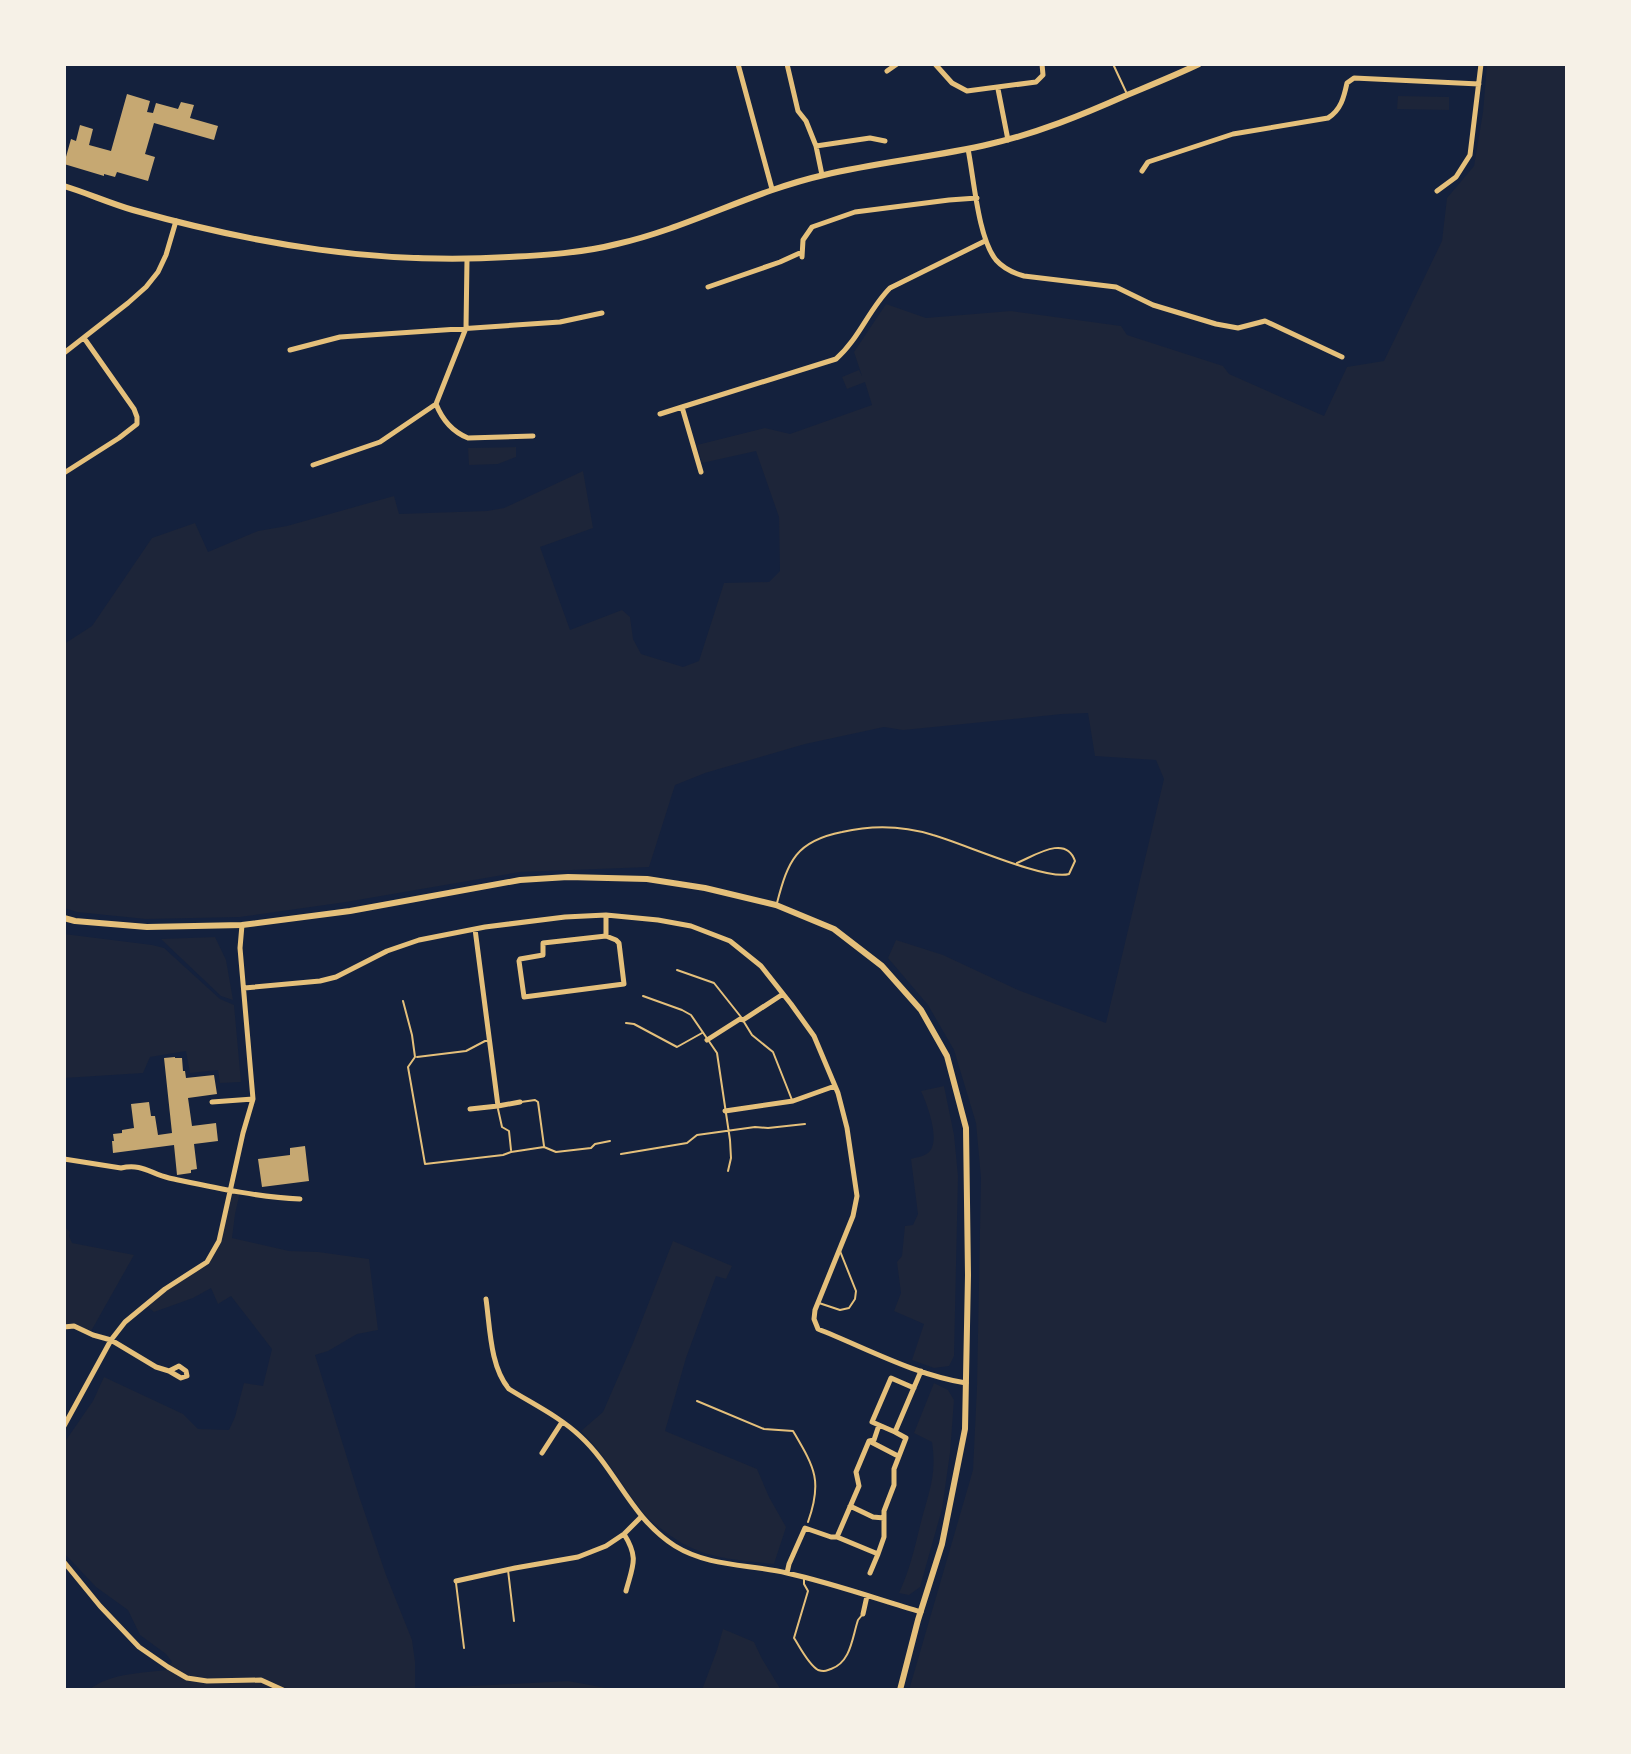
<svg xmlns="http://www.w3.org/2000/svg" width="1631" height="1754" viewBox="0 0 1631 1754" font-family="'Open Sans',sans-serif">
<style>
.green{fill:#1d2539}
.building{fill:#c6a872}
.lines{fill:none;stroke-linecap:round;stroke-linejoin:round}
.path{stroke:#e5c07b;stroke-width:2}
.service{stroke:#e5c07b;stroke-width:2}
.minor{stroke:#e5c07b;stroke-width:5}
.tertiary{stroke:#e5c07b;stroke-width:6}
</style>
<rect width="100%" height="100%" fill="#14213d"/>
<path class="green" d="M1487 64H1567V1690H909L973 1470 977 1387 981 1178 976 1123 954 1050 928 1005 888 958 896 940 943 955 1018 990 1106 1023 1164 779 1156 760 1095 756 1088 713 1062 714 903 730 884 727 805 744 705 773 675 785 649 867 520 872 346 902 240 917 146 919 77 912 64 908V644L92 626 152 538 195 523 208 552 258 531 287 526 394 496 399 514 487 511 504 508 583 471 593 528 540 547 570 630 622 610 630 617 633 639 641 654 683 667 699 661 724 583 769 582 780 571 779 517 756 451 702 463 697 445 765 428 790 434 872 405 865 382 847 389 842 377 859 370 862 376 854 352 886 304 926 318 1011 311 1121 326 1127 335 1223 366 1229 374 1324 416 1347 367 1384 361 1442 241 1447 198 1474 166 1483 112Z
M1398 96 1449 97V110L1397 109Z
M516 447V457L498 464 469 465 468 448Z
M64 934 152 945 164 948 220 999 234 1005 241 1082 220 1083 218 1070 190 1073 186 1051 150 1057 143 1073 64 1078Z
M215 937 226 960 233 1000 221 996 161 939Z
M944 1086 954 1135 958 1176 954 1356 949 1366 934 1368 912 1360 924 1324 894 1311 901 1293 897 1262 902 1256 905 1226 913 1225 918 1214 911 1159C918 1157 926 1156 930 1151 940 1138 927 1104 921 1091Z
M230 1190 240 1192 235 1214 232 1238 289 1251 318 1252 369 1259 378 1330 357 1334 328 1351 315 1355 359 1496 386 1575 412 1640 415 1662V1689L568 1681 617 1690H89C109 1673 143 1673 167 1670L172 1662 166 1654 140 1635 128 1610 96 1587 64 1553V1443L93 1401 104 1377 183 1414 198 1429 229 1430 235 1417 244 1383 263 1386 272 1349 231 1296 218 1304 211 1288 193 1298 154 1312 145 1304 207 1261 215 1250Z
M64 1226 70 1232 69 1236 72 1243 134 1255 90 1333 82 1329 64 1327Z
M673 1241 732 1266 726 1279 716 1276 686 1358 665 1431 757 1469 769 1497 786 1527 774 1564C730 1559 700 1559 664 1531 656 1525 647 1518 641 1510 621 1484 605 1454 581 1431L603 1412 633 1343Z
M934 1383 948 1390 954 1400 950 1453 942 1509 920 1587 909 1595 899 1593C910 1570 915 1546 921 1522 929 1491 937 1475 932 1442L914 1433Z
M723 1629 754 1642 761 1657 781 1690H702L717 1650Z"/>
<path class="building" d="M127 94 150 101 147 112 153 113 156 103 178 109 181 102 194 105 190 118 218 126 214 140 154 123 145 154 155 157 148 181 117 172 115 177 104 174V176L64 164 71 139 76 141 80 125 93 129 89 145 111 151Z
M175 1057V1058H182L183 1071H185L186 1078 214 1075 217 1094 188 1098 192 1126 216 1123 218 1141 194 1144 197 1169 191 1170V1173L177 1175 174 1145 113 1153 112 1141H114L113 1134 122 1133V1130L134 1128 131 1104 149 1102 151 1116H155L158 1135 172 1133 164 1058Z
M305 1146 309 1181 262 1187 258 1159 290 1155V1148Z"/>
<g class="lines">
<path class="path" d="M697 1401 764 1429 793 1431C814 1467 823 1480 808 1522"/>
<path class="service" d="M1113 64 1127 94
M777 903C788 861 796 841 842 832 872 825 904 826 933 835 962 843 1046 881 1069 874L1075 861C1066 834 1034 856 1017 863
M677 970 714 983 741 1017
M643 996 682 1010 691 1015 717 1053 730 1140 731 1158 728 1171
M403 1001 412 1035 415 1057 408 1067 425 1164 503 1155 511 1152 544 1147 556 1152 591 1148 595 1144 610 1141
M744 1022 752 1035 773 1052 792 1100
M626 1023 634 1024 677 1047 702 1033
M417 1057 466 1051 485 1041H488
M521 1102 535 1100 538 1102 544 1146
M498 1109 502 1127 509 1131 511 1150
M621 1154 687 1143 697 1135 755 1127 768 1128 805 1124
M819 1303 840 1310 849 1308 855 1299 856 1291 840 1251
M508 1570 514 1621
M804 1579V1584L808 1591 794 1638C800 1647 808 1664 818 1670 824 1672 825 1671 831 1669 851 1662 852 1638 858 1620L862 1615
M456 1583 464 1648"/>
<path class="minor" d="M738 64 772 189
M787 64 798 111 806 121 816 146 822 175
M935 64 952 83 967 91 1036 82 1043 75 1042 64
M887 71 897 64
M998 89 1008 140
M816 146 870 138 885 141
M968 149C974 179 978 238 996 260 1004 269 1013 273 1024 276L1116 287 1153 305 1216 324 1238 328 1265 321 1342 357
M1142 171 1148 162 1233 134 1328 118C1341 110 1344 97 1347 83L1354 78 1479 84
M1437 191 1456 177 1470 155 1481 64
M802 257 803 240 812 227 855 212 949 200 977 198
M708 287 780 262 802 252
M290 350 340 337 560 322 602 313
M64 353 128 303 146 287 158 272 166 255 176 221
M436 404C442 419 453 432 468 438L533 436
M660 414 682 407
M313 465 380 442 436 404 466 328 467 259
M701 472 682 407 836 359C859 339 869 309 890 288L985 241
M64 473 119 438 137 424V417L134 409 84 338
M606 915V936L543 943V955L520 959 519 961 524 997 624 984 619 943 616 940 606 936
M244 988 320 981 336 977 387 951 419 940 485 927 565 917 606 915 658 920 691 926 730 941 761 966 791 1004 814 1036 838 1093 847 1128 857 1196 853 1216 815 1310 814 1319 818 1329C866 1348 915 1375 966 1383
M707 1040 740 1019 743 1020 783 994
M212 1102 253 1099
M498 1106 520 1102
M470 1109 498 1106 475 929
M725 1111 793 1101 835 1086
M64 1159 121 1168C142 1163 151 1174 169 1178 212 1187 256 1197 300 1199
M486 1299C490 1327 490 1367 509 1389 533 1404 560 1417 580 1436 617 1470 630 1517 675 1546 709 1567 749 1564 787 1573 832 1583 877 1599 921 1612
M64 1327 74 1326 93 1335 111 1340 156 1367 169 1371 181 1378 187 1376 186 1371 179 1366 169 1371
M914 1388 891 1378 872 1422 895 1432 921 1371
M64 1426 111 1340 125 1322 165 1289 207 1262 219 1241 243 1133 253 1099 240 948 242 925
M871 1442 898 1456
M542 1453 562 1422
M850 1506 873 1517 884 1518
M624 1534C639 1558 633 1565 626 1591
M837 1537 878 1554 870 1573
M878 1554 884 1537V1511L894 1485V1469L906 1438 895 1432
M64 1562 100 1606 139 1647 168 1667 187 1678 207 1681 261 1680 283 1690
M787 1573 789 1564 805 1528 831 1537H837L859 1486 856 1472 869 1441 874 1440 879 1425
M456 1581 515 1568 578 1557 606 1546 624 1534 641 1517
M863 1614 867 1596"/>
<path class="tertiary" d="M64 186C87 193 109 203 133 210 258 245 379 265 509 257 546 255 582 253 617 244 688 228 753 191 824 175 879 162 935 157 990 144 1038 133 1082 115 1127 95 1151 85 1176 75 1199 64
M64 918 75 921 147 927 242 925 350 911 520 880 568 877 647 879 705 888 776 905 834 929 882 966 921 1010 947 1056 966 1128 968 1275 965 1429 942 1544 918 1620 900 1690"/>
</g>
<rect width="1631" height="1754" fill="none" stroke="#f6f1e7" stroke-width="132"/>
</svg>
